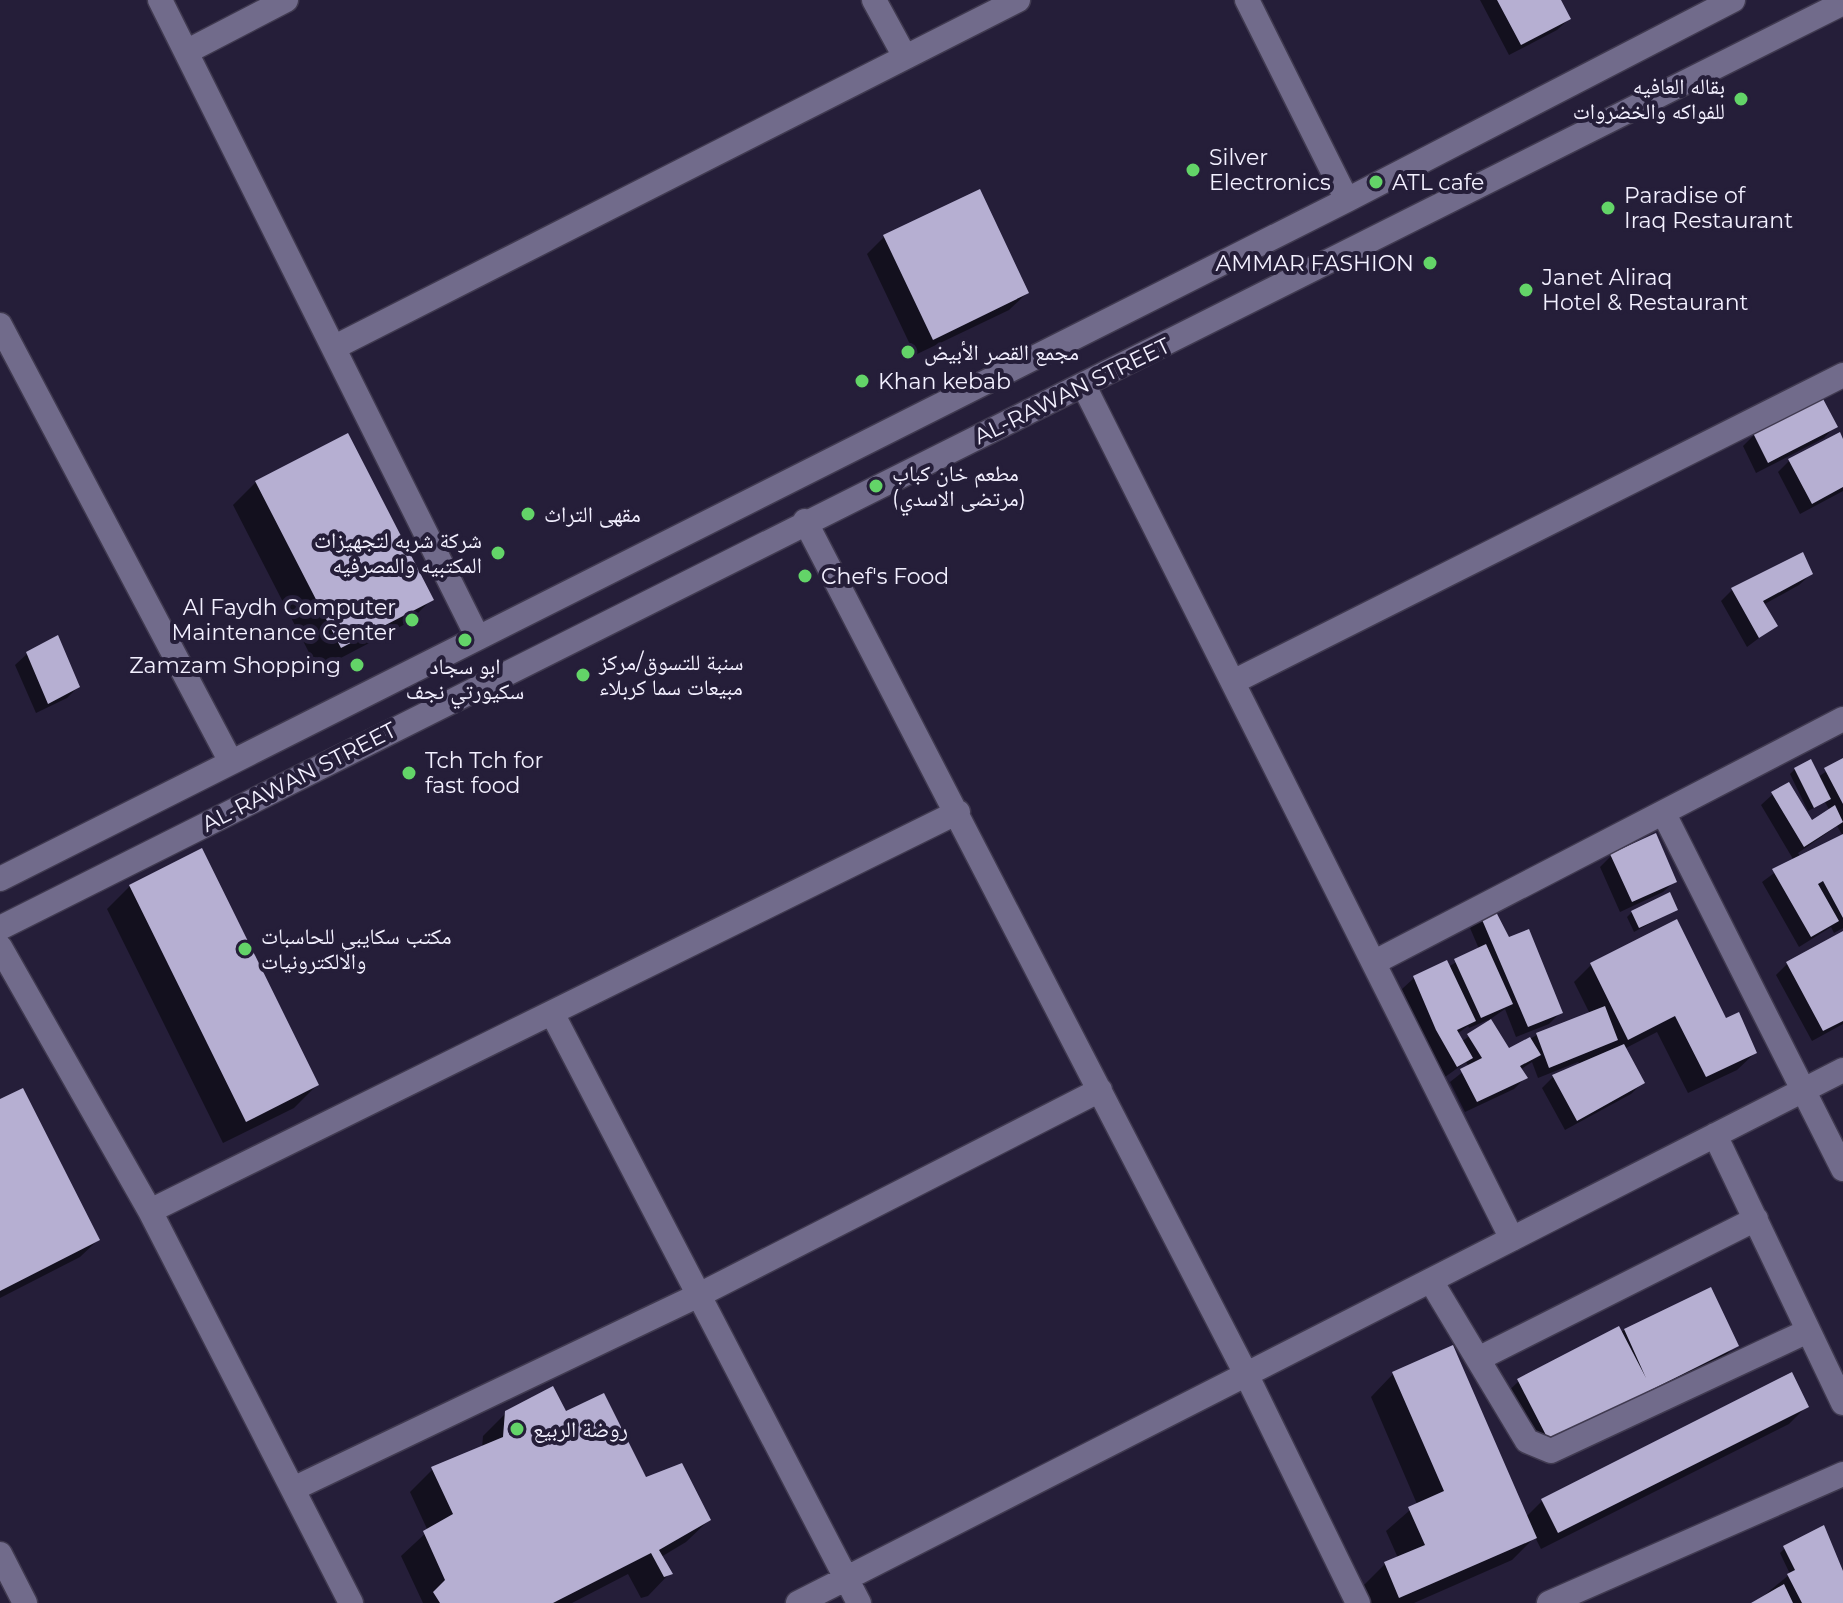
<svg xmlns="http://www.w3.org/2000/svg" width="1843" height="1603" viewBox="0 0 1843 1603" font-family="Montserrat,'Noto Naskh Arabic',sans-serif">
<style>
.shadow{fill:#0007;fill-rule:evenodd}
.building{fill:#b6afd2}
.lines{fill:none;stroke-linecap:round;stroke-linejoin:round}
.minor-casing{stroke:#403a50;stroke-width:27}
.minor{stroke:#716b8b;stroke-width:24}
.poi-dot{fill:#63d468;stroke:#251e39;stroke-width:3}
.labels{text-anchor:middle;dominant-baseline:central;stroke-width:8;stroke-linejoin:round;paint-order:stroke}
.poi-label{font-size:22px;fill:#f3f0ff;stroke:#251e39;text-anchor:start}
.street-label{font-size:22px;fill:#f3f0ff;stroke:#251e39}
</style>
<rect width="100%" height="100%" fill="#251e39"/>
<path class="shadow" d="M1480 0H1559L1569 19 1557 30 1509 55Z
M884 237 1027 293 1009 310 915 355 867 254Z
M1835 426 1824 438 1756 473 1743 446 1754 435Z
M1843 444V491L1800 514 1778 472 1789 461Z
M256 482 432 599 409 622 318 670 233 505Z
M1811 574 1799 585 1763 605 1775 626 1747 647 1721 601 1732 590Z
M27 654 78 687 67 698 36 713 15 665Z
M1843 760V928L1834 933 1831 927 1799 947 1762 882 1793 859 1761 805 1773 794 1811 823 1830 811 1825 802 1808 811 1790 774 1795 769 1818 777ZM1837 826 1843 836 1802 859 1798 853Z
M1611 856 1675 881 1663 892 1620 912 1600 867Z
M130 886 317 1085 294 1108 223 1143 107 909Z
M1675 910 1634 932 1627 917 1632 912Z
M1481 916 1508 940 1560 1013 1549 1024 1516 1037 1505 1009 1489 1020 1508 1051 1537 1035 1590 1014 1574 982 1591 965 1676 922 1725 1021 1755 1053 1737 1070 1688 1093 1657 1032 1624 1049 1642 1083 1631 1094 1565 1130 1542 1088 1553 1077 1580 1065 1578 1062 1538 1078 1532 1062 1520 1070 1525 1078 1514 1089 1465 1112 1450 1082 1469 1067 1466 1062 1445 1077 1425 1042 1402 989 1414 978 1446 963 1448 967 1479 949 1470 928ZM1488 1020 1489 1022 1461 1042 1457 1034 1468 1026 1469 1028Z
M1843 933V1024L1812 1041 1776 975 1788 963Z
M0 1101 98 1240 80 1257 0 1298Z
M1625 1330 1736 1345 1719 1362 1531 1457 1501 1398 1519 1381Z
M1393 1374 1526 1517 1542 1501 1806 1407 1789 1424 1541 1549 1535 1537 1512 1560 1414 1603H1369L1362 1587 1385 1564 1398 1558 1386 1531 1417 1504 1371 1397Z
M506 1413H565L645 1479 709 1520 686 1542 661 1557 670 1573 648 1596 641 1598 628 1574 572 1603H423L401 1556 428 1531 410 1492 433 1469 482 1448 483 1436Z
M1785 1548 1843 1576V1603H1755L1790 1574 1780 1553Z"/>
<path class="building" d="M1497 0H1561L1571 19 1521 45Z
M980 189 1029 293 933 340 883 235Z
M1822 397 1838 427 1768 463 1753 433Z
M1840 432 1843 439V487L1812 504 1788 459Z
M348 433 434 600 341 648 255 481Z
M1803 552 1813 574 1763 601 1778 626 1759 638 1731 588Z
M58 635 80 687 48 704 26 652Z
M1843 758V804L1824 768Z
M1811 759 1831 799 1814 808 1794 768Z
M1789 782 1812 820 1835 805 1843 822 1804 847 1771 792Z
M1656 833 1677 882 1632 902 1610 854Z
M1843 834V918L1823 881 1818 884 1839 921 1811 937 1772 869Z
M202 848 319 1085 246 1122 129 885Z
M1670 892 1678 910 1639 928 1631 911Z
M1494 908 1509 937 1529 929 1563 1013 1528 1027 1480 915Z
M1677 919 1726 1018 1739 1012 1757 1053 1706 1077 1675 1016 1628 1040 1590 963Z
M1843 931V1021L1823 1031 1786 962Z
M1486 944 1513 1004 1481 1018 1454 959Z
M1447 960 1476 1021 1457 1030 1473 1058 1457 1067 1436 1030 1413 976Z
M1605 1006 1618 1040 1549 1068 1536 1033Z
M1491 1019 1509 1048 1530 1037 1541 1055 1520 1066 1528 1078 1477 1102 1460 1069 1482 1058 1467 1034Z
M1624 1044 1645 1083 1577 1121 1552 1075Z
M23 1088 100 1240 0 1291V1099Z
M1711 1287 1739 1346 1549 1441 1517 1379 1619 1326 1646 1378 1624 1329Z
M1453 1345 1537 1538 1399 1598 1384 1562 1425 1545 1408 1507 1444 1491 1392 1372Z
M1792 1372 1809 1407 1558 1533 1541 1499Z
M553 1386 566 1411 604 1393 646 1477 682 1463 711 1520 659 1550 673 1574 664 1577 651 1553 553 1603H440L433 1592 445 1580 423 1531 453 1514 431 1467 503 1437 505 1411Z
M1824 1525 1843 1571V1603H1802L1787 1574 1795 1570 1783 1546Z
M1784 1584 1793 1603H1751Z"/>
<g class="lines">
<defs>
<path id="minor" d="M160 0 478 638
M874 0 904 55
M1247 0 1347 200
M186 52 286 0
M0 325 231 762
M335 347 1018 0
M1084 386 1512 1239
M805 521 1247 1376 1358 1603
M1233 682 1843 375
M1664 814 1843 1169
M0 879 1347 200 1733 0
M0 928 1843 3
M0 947 150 1211 351 1603
M1375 962 1843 719
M552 1013 859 1603
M1715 1135 1843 1403
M150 1211 958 812
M1431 1281 1527 1441 1551 1451 1808 1331
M1478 1359 1756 1219
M293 1489 699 1295 1100 1090
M0 1554 25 1603
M798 1603 1843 1070
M1549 1603 1843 1474"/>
</defs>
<use href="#minor" class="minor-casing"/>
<use href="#minor" class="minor"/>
</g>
<g class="poi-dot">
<circle cx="1741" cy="99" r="8"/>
<circle cx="1193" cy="170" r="8"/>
<circle cx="1376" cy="182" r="8"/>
<circle cx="1608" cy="208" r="8"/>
<circle cx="1430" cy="263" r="8"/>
<circle cx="1526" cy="290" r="8"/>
<circle cx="908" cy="352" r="8"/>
<circle cx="862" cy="381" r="8"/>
<circle cx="876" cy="486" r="8"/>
<circle cx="528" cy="514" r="8"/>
<circle cx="498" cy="553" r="8"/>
<circle cx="805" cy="576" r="8"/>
<circle cx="412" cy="620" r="8"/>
<circle cx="465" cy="640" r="8"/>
<circle cx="357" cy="665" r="8"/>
<circle cx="583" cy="675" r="8"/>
<circle cx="409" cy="773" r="8"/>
<circle cx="245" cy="949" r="8"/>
<circle cx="517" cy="1429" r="8"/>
</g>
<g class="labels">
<g class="poi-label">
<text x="1725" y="86" text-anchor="end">بقاله العافيه<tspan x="1725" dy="25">للفواكه والخضروات</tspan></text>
<text x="1209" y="157">Silver<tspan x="1209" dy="25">Electronics</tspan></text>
<text x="1392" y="182">ATL cafe</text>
<text x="1624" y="195">Paradise of<tspan x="1624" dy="25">Iraq Restaurant</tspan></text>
<text x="1414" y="263" text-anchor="end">AMMAR FASHION</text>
<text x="1542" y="277">Janet Aliraq<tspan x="1542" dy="25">Hotel &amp; Restaurant</tspan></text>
<text x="924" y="352">مجمع القصر الأبيض</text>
<text x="878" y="381">Khan kebab</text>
<text x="892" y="473">مطعم خان كباب<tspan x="892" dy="25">(مرتضى الاسدي)</tspan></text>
<text x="544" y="514">مقهى التراث</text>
<text x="482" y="540" text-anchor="end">شركة شربه لتجهيزات<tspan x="482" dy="25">المكتبيه والمصرفيه</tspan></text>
<text x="821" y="576">Chef's Food</text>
<text x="396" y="607" text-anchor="end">Al Faydh Computer<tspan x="396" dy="25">Maintenance Center</tspan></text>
<text x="599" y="662">سنبة للتسوق/مركز<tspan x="599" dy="25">مبيعات سما كربلاء</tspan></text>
<text x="341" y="665" text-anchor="end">Zamzam Shopping</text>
<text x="465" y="666" text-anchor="middle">ابو سجاد<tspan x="465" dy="25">سكيورتي نجف</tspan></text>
<text x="425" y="760">Tch Tch for<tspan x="425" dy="25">fast food</tspan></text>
<text x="261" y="936">مكتب سكايبي للحاسبات<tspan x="261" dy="25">والالكترونيات</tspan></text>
<text x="533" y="1429">روضة الربيع</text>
</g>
<g class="street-label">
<text transform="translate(1072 391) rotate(-26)">AL-RAWAN STREET</text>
<text transform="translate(299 777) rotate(-27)">AL-RAWAN STREET</text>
</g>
</g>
</svg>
